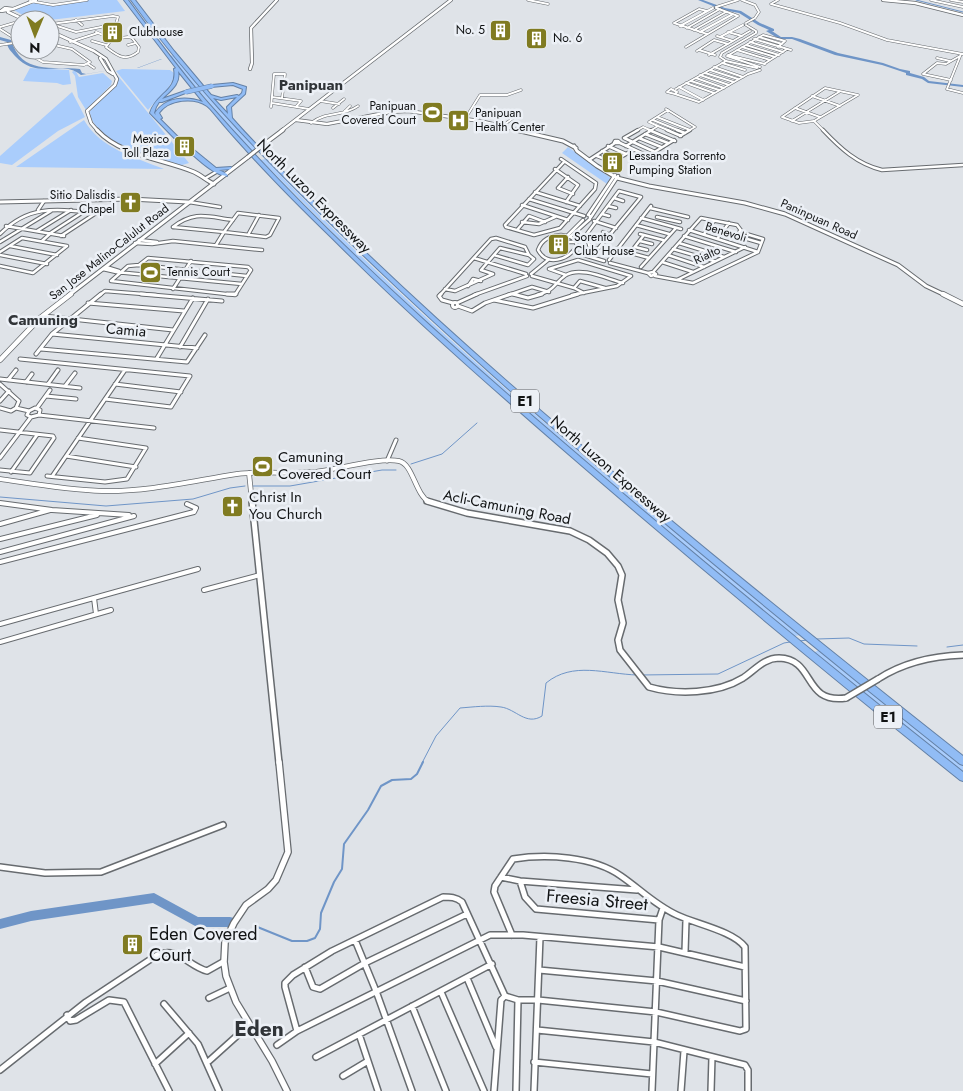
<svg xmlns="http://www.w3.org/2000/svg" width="963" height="1091" viewBox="0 0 963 1091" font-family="Jost,sans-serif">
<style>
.green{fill:#aacdfc}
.water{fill:#6f95c7}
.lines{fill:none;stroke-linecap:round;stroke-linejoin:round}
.stream-far1{stroke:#6f95c7;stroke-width:1}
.stream{stroke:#6f95c7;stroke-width:2}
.river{fill:#6f95c7;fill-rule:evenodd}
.motorway-tunnel{stroke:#c0c4c8;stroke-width:4.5;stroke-dasharray:4.5 2.5;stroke-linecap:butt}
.minor-far4-casing{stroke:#676b6f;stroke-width:3}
.minor-far3-casing{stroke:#676b6f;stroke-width:4.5}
.minor-far2-casing{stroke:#676b6f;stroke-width:5}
.minor-far1-casing{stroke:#676b6f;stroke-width:6}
.minor-casing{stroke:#676b6f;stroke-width:8}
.tertiary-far4-casing{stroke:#676b6f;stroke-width:4}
.tertiary-far3-casing{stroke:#676b6f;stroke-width:5}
.tertiary-far2-casing{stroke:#676b6f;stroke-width:5.5}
.tertiary-far1-casing{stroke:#676b6f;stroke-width:8}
.tertiary-casing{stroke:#676b6f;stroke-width:8}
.secondary-far2-casing{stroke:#676b6f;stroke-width:4}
.secondary-far1-casing{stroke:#676b6f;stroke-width:5}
.secondary-casing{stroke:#676b6f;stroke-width:6}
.motorway-casing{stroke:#6481a6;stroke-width:2}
.minor-far4{stroke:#fff;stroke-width:2}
.minor-far3{stroke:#fff;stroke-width:2.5}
.minor-far2{stroke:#fff;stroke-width:3}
.minor-far1{stroke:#fff;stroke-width:4}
.minor{stroke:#fff;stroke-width:5}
.tertiary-far4{stroke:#fff;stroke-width:2.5}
.tertiary-far3{stroke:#fff;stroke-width:3}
.tertiary-far2{stroke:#fff;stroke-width:4}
.tertiary-far1{stroke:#fff;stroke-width:5}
.tertiary{stroke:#fff;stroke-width:5.5}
.secondary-far2{stroke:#fff;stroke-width:2.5}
.secondary-far1{stroke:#fff;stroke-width:3}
.secondary{stroke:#fff;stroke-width:4.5}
.motorway{fill:#91bcf5;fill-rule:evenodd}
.tertiary-bridge-casing{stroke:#676b6f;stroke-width:8;stroke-linecap:butt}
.secondary-bridge-casing{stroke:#676b6f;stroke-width:5;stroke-linecap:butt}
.motorway-bridge-casing{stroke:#6481a6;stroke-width:5;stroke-linecap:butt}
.tertiary-bridge{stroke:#fff;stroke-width:5}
.secondary-bridge{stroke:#fff;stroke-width:3}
.motorway-bridge{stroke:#91bcf5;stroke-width:4}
.labels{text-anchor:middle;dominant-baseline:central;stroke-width:5;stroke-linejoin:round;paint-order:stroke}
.far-poi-label{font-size:12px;fill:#111314;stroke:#ecf0f6;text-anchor:start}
.far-street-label{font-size:12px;fill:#111314;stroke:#ecf0f6}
.shield{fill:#ecf0f6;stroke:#535558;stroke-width:1}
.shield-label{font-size:14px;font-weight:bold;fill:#111314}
.far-quarter-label{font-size:15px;font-weight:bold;fill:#303438;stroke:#ecf0f6}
.street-label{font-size:15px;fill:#111314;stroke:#ecf0f6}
.poi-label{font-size:15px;fill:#111314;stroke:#ecf0f6;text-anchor:start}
.near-street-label{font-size:18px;fill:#111314;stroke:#ecf0f6}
.near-poi-label{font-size:18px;fill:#111314;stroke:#ecf0f6;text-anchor:start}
.near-quarter-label{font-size:21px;font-weight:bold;fill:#303438;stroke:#ecf0f6}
</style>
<rect width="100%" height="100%" fill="#dfe3e8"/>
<path class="green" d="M90 0H117L125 11 50 20H31L14 10 34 3 53 5Z
M174 55 256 149 252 152 169 56Z
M30 68 69 70 71 84 63 85 57 83 23 81Z
M122 69 170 70 174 73C173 88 157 99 148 110L116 71Z
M75 70 79 77 103 73 112 81 111 85 86 110 78 97 75 76 72 72Z
M114 71 189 163C185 164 179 166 174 166 151 162 90 138 90 111L117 83Z
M72 92 85 117 58 131 12 165 0 163V156Z
M84 120C101 149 134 157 164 169L16 167Z
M568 147 611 178 607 184 562 153Z
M265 159C429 333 617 485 802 635L794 636 659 527 483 374 360 260 261 160Z
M820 650 963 764V774L812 653Z"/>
<path class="water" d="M0 37 11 40C22 75 51 66 80 69L82 73 86 74 122 68H137L161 59H162L138 68H122L81 75C62 59 38 81 15 56 11 51 7 48 7 42L0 40Z"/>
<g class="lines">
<path class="stream-far1" d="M916 0 963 12
M411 464 442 454 477 423
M253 486H290L382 470H396
M0 497 106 506 193 499 230 488 245 486
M817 639 849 638 864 644 917 646
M799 641 808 640
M947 647 963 645
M641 675 718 674 784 643 790 642
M422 763 436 736 460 708C473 707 488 705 501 707 516 709 526 726 542 716L546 683C573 661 605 674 637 675"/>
<path class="stream" d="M255 926 292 941H307L315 938 320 929 321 913 334 882 342 869 344 844 368 810 381 786 392 780 411 779 417 774 423 762"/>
<path class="river" d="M698 0H703L725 8 741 11 760 23 774 29V31H772L781 37H792L800 39 838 53 883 63 900 69 910 71V73L924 77 929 81 963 85V87L928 83 922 79 906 75V73L882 65 835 55 792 39H779L766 31 769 30 758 25 739 13 723 10Z
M154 893 198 917H230L234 918 235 922 234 926 230 927H197L153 903 31 921 0 929V919L31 911Z"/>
<path class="motorway-tunnel" d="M189 143 191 146"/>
<defs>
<path id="minor-far4" d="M528 0 548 4
M742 0 755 5 759 12 755 18 746 23
M778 0 771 4 840 23 887 40 963 54
M931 0 963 7
M951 0 963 2
M30 1 53 5 87 0
M716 7 738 0
M707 11 699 9 674 23 707 34
M113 16 118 17 116 24 76 32 51 24Z
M76 20 82 25
M746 25 756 31V33L722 53 720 57 726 61 757 68
M680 26 713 8
M0 27 14 23 20 27
M687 28 720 9
M0 29 14 38H20
M694 30 726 12
M96 32 112 39
M700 32 733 14
M728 32 742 36
M717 36 733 41
M128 37 132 38 139 47 138 52C125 62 118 56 106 47L112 39Z
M720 37 743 25
M759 37 782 44
M754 39 791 50
M92 41 106 45
M70 42 98 33
M750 42 783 52
M0 45 20 42
M128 45 136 43
M746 45 779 55
M686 47 738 16 716 8
M742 47 775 57
M33 50 32 56 43 62 84 65 90 62 72 49 50 44
M699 50 715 55
M737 50 770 60
M697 51 714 40 728 44
M961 54 947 89 963 93
M709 55 750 31
M728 55 765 64
M32 56 48 52
M937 58 950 61
M722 63 745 70
M88 64 94 68
M764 64 787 49
M714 67 743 77
M760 67 727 56 763 35 785 41 778 47
M710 70 738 79
M705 73 734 82
M923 74 937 63 946 64 960 56
M923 74 951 80
M700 75 729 85
M696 78 724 88
M691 81 719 90
M686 83 714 93
M679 87 703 100
M825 88 858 95 814 121 799 123 782 117Z
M671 89 677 92 675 94 667 92Z
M676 89 726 61
M675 94 699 102 748 74 760 70
M812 96 840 106
M272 97 301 101 296 107
M320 101 339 104
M272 103 309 109
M271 107 274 74H285L282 98
M333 108 344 99
M795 108 820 117
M666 109 695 127 688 131
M343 113 350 106
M384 113 387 118
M657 117 690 130
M465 119 480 95H507L521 90
M653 120 680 131
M792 121 839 92
M814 121 824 131
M311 123C326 111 343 117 358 106
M502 126 512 119
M658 126 649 122 668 110
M636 131 643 127 652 131
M650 131 658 126 670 131"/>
<path id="minor-far3" d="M638 130 624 138 655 152
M649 130 675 141
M667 130 681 136
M677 130 685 133
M823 130C840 148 857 164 882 170L963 165
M645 134 668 143
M680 136 690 130
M639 138 661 147
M615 141H618L620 143H614Z
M620 143 648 156 674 140
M608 146 626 154
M626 146 652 130
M602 151 619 158
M597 156 612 162 633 150
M561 159 596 183 595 189 560 228 534 235 506 227 505 225 564 162
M589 160 615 143
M555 169 578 185 566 202
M568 177 558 188 573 194
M206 178 216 172
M619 191 641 197 598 249 590 248 586 235Z
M535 192 580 206
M614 198 623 201
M529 199 584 216
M189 202 220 207
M522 205 568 220
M608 206 616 208
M650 208 688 217
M38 210 44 201
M238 213 279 218 270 235 266 237 224 232Z
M602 214 609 216
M588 215 615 175
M591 217 618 176
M657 217 680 222
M641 218 681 229
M594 221 616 228
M522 222 539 224 555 217
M636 225 669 234
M6 226 64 236
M173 227 224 232
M173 227C195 210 208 217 233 220
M517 230 529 216 545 222
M689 230 758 252
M37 231 71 210
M740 231 737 236 761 243
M603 232 611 235
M0 234C29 204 57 209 96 213
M640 234 663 240
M704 234 714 221
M248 235 259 215
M561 235C569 236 575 237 577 246 568 260 547 267 538 250 542 239 550 236 561 235Z
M586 235 605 241
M61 236 96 213
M555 236 562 241
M567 236 583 220
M684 236 736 252
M570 237 590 219V216
M717 239 729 223
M139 240 157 242
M42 241 52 232 83 212
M640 241 652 244
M0 242 51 211
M565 242H577
M135 243 152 244 173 241 262 250
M679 243 724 257
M216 245 224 232
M10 246 57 255
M635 247 647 250
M616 249 649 258
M673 249 714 261
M0 252 22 238 67 246 33 273 0 266
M574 252 604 261
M630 253 644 235
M0 255 47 264
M668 255 704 267
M148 258 248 267 251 270 235 295 111 281 128 266 139 265Z
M474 258 526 274
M609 260 651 206
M662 262 693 272
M610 263 648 273
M139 265 247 276
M106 267 119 271
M641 267 676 228
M103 269 116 272 242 284
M653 272 656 274 651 276 648 273Z
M653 272 701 218 737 225 743 233 763 239 758 252 693 283 655 276
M493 274 481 270 500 248 529 255
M531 274 548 260
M566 275 549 269 578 260 631 276 617 286 572 295
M532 276 574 288
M677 280 745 247
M468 286 473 279 481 281
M173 289 191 261
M445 289 455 291 493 274
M584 293 574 288 580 281 605 288
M513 294 518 295
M100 295 105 291 156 295
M440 295 491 239 496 238 525 247 529 255 534 259 528 265 494 255
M474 295 527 276
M508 295 532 287 549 292
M537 295C556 290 553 284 566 275 581 266 607 279 623 283"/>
<path id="minor-far2" d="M141 294 222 301
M227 294H236
M441 294 439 296 442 300 453 303
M513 294 528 298 542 294
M494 300 533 308 578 294
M452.5 305a2.5 2.5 0 1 1 5 0a2.5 2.5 0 1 1-5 0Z
M88 303 184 311
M457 303 477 294
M458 306 472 311 485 303 511 294
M44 316 173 330
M52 334 197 348
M180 347 208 299
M41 349 187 362 205 335
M36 354 52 334 101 294
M157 358 193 298
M20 359 190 376 171 407 105 399
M0 379 80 388
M8 380 16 370
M26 382 32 374
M0 384 19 401 16 408 29 411
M48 384 58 370
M115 384 181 392
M65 386 75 373
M46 396 76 399
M0 401 9 391
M0 408 11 411 16 408
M35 408 40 410 39 415 31 417 27 415 29 411Z
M37 408 50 390
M39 415 154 428
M0 430 53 436 54 438 30 473 0 470
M66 456 136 467
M0 458 31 417
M387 461 396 440
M11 472 37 435
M53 475 125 370
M47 476 105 482 127 479 146 448 78 438"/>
<path id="minor-far1" d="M0 503 52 510 129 515
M0 524 50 510
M0 539 97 515
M0 552 134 516
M0 562 194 512 196 508 187 504
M204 590 260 575
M94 598 96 614
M0 624 198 569
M0 642 111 610"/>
<path id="minor" d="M0 867 45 873 101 872 223 825
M501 877 520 881 637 890
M520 881 525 897 536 909 659 920
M355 940 376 991 412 1091
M685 952 686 920
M305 967 313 987 320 989 365 963 467 914
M539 970 657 981 746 1001
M467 978 496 1047
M441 992 484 1091
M209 998 230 988
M164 1004 198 1044 219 1091
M412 1006 446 1091
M67 1015 70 1021 76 1020 109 1000 124 1002 169 1091
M537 1030 654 1042 745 1065 748 1070V1091
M297 1031 285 987V983L293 975 332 951 443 897C450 897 456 897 462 902L505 996 518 1000H538L656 1012 740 1031 746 1029 745 947C733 931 696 924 677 915 655 905 640 889 621 876 593 856 546 854 513 859L495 886 494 892 512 935
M359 1034 378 1091
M277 1045 297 1031 490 935H523L659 947 745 967
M316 1057 492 964
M209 1061 249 1025
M534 1062 652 1074
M155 1064 189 1033
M0 1070 86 1002 157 955C178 946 188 966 207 971L223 962
M343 1076 368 1061
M494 1091 501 1000 505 996
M516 1091 518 1000
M534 1091 540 937
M652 1091 659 920 663 908
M681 1091 684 1051
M711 1091 712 1057"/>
<path id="tertiary-far4" d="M883 0 915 3 963 15
M5 8 13 9 1 11Z
M13 9 36 0
M8 12 25 20
M50 31 94 51 106 59 117 79 115 85 87 111 91 123 98 131
M100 58 108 71 113 74"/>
<path id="tertiary-far3" d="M97 130C121 156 163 159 194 172 201 175 207 181 214 184"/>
<path id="tertiary-far2" d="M249 473 252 502
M0 479C34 484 68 490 102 491 148 492 192 481 237 474 262 471 288 474 313 472 336 470 379 457 399 461 413 464 415 494 429 502"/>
<path id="tertiary-far1" d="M252 501 279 763
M427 501 467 513 570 531 589 540 607 553 618 566 622 575 618 600 623 623 618 640 620 650 649 687C677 695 717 694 743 678 755 670 764 658 779 658 816 659 802 704 846 698
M878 679C904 662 932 656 963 655"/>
<path id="tertiary" d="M279 762 288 852 276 880 268 889 246 905 234 923 225 942 224 962 226 976 236 1002 272 1061 287 1091"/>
<path id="secondary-far2" d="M250 69 252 63 251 28 277 0
M296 120 327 124 390 112 408 111 480 121 522 131
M281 131 451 0"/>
<path id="secondary-far1" d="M516 130 563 141 576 148
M263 145 283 130
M574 146 577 151 597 166 617 178 649 186 745 203 785 214 898 265 926 286 945 295
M0 202 130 199 188 202
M69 295 248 157"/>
<path id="secondary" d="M943 294 963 304
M0 360 40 318 71 294"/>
<path id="motorway" d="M124 0H128C154 35 180 71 209 104 317 227 440 337 565 444 695 556 828 665 963 772V781L960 780C829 675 700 568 573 458 491 387 409 315 332 238 303 210 274 181 246 150 237 140 227 129 218 118 215 115 211 109 207 106 194 97 169 99 159 113L162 118 160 119 186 145 182 146 150 113C156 93 178 91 174 69L176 68ZM178 71 203 102C186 96 166 97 155 113L156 115 154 113 156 107 159 102H162L188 92 185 91 162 99C170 91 181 84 178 71Z
M131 0H135L174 51 211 95 221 98 237 95 239 96 242 93 243 89 233 85 211 87 210 86 212 85 233 83 246 87 245 94 231 107 232 118C260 150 291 179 321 209 404 291 491 369 581 445 706 551 834 654 963 756V765L960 764C812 646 666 526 523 402 452 339 382 275 315 208 249 143 186 76 131 0ZM237 97 227 107 228 114 213 98 221 100Z
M185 146H189L216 168 231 167V169L219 170 227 174V176C213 175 196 157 185 148Z"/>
</defs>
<use href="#minor-far4" class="minor-far4-casing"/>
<use href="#minor-far3" class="minor-far3-casing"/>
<use href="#minor-far2" class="minor-far2-casing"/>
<use href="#minor-far1" class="minor-far1-casing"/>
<use href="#minor" class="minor-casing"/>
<use href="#tertiary-far4" class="tertiary-far4-casing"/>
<use href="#tertiary-far3" class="tertiary-far3-casing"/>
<use href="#tertiary-far2" class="tertiary-far2-casing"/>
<use href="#tertiary-far1" class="tertiary-far1-casing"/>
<use href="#tertiary" class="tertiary-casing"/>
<use href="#secondary-far2" class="secondary-far2-casing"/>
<use href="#secondary-far1" class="secondary-far1-casing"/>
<use href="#secondary" class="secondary-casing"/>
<use href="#motorway" class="motorway-casing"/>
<use href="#minor-far4" class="minor-far4"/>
<use href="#minor-far3" class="minor-far3"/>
<use href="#minor-far2" class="minor-far2"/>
<use href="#minor-far1" class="minor-far1"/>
<use href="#minor" class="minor"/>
<use href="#tertiary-far4" class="tertiary-far4"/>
<use href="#tertiary-far3" class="tertiary-far3"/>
<use href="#tertiary-far2" class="tertiary-far2"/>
<use href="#tertiary-far1" class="tertiary-far1"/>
<use href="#tertiary" class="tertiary"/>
<use href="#secondary-far2" class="secondary-far2"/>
<use href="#secondary-far1" class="secondary-far1"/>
<use href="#secondary" class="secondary"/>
<use href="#motorway" class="motorway"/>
<defs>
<path id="tertiary-bridge" d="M846 698 878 679"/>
<path id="secondary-bridge" d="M248 157 263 145"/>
<path id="motorway-bridge" d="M186 92 212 86"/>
</defs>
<use href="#tertiary-bridge" class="tertiary-bridge-casing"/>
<use href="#secondary-bridge" class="secondary-bridge-casing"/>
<use href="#motorway-bridge" class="motorway-bridge-casing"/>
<use href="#tertiary-bridge" class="tertiary-bridge"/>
<use href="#secondary-bridge" class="secondary-bridge"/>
<use href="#motorway-bridge" class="motorway-bridge"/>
</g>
<defs>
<symbol id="building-square" viewBox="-11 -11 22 22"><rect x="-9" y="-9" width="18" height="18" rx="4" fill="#807b21" stroke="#ecf0f6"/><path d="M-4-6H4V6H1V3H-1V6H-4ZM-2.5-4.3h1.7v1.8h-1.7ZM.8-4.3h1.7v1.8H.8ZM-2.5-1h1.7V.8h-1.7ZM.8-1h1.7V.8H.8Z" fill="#fff"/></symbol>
<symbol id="stadium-square" viewBox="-11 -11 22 22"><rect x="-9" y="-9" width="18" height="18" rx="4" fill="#807b21" stroke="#ecf0f6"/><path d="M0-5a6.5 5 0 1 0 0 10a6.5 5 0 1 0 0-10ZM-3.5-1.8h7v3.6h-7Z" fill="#fff"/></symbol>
<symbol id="hospital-square" viewBox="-11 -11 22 22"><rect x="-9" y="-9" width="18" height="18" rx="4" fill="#807b21" stroke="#ecf0f6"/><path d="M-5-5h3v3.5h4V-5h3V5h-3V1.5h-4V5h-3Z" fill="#fff"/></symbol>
<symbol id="church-square" viewBox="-11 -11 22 22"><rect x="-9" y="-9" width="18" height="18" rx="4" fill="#807b21" stroke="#ecf0f6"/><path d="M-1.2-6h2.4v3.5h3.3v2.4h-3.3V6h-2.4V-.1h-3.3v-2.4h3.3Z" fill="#fff"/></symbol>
</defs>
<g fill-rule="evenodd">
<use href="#building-square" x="488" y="18" width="25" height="25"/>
<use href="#building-square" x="100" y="20" width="25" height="25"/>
<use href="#building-square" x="524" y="26" width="25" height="25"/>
<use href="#stadium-square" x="420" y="100" width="25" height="25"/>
<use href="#hospital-square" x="446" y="108" width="25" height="25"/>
<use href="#building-square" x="172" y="134" width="25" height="25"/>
<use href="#building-square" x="600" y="150" width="25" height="25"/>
<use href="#church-square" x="118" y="190" width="25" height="25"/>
<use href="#building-square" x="546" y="232" width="25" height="25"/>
<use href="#stadium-square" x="138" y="260" width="25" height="25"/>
<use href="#stadium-square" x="250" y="454" width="25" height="25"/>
<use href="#church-square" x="220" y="494" width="25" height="25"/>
<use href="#building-square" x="120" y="932" width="25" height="25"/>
</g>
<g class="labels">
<g class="far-poi-label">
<text x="485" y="30" text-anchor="end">No. 5</text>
<text x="129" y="32">Clubhouse</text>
<text x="553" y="38">No. 6</text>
<text x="416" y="106" text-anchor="end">Panipuan<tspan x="416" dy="14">Covered Court</tspan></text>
<text x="475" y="113">Panipuan<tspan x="475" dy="14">Health Center</tspan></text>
<text x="169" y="139" text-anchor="end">Mexico<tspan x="169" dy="14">Toll Plaza</tspan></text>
<text x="629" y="156">Lessandra Sorrento<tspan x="629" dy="14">Pumping Station</tspan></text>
<text x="115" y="195" text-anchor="end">Sitio Dalisdis<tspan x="115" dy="14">Chapel</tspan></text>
<text x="574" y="237">Sorento<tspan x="574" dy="14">Club House</tspan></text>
<text x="167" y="272">Tennis Court</text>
</g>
<g class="far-street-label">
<text transform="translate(819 219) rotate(24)">Paninpuan Road</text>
<text transform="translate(726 232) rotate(17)">Benevoli</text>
<text transform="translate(109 252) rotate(-38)">San Jose Malino-Calulut Road</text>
<text transform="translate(707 255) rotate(-25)">Rialto</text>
</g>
<g class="shield">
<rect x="511" y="389.5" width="28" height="23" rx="4"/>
<rect x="874" y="705.5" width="28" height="23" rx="4"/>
</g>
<g class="shield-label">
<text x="525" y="401">E1</text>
<text x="888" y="717">E1</text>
</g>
<g class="far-quarter-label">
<text x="311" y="85">Panipuan</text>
<text x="43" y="320">Camuning</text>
</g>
<g class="street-label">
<text transform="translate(314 196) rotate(45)">North Luzon Expressway</text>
<text transform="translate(126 330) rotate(5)">Camia</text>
<text transform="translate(611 469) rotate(41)">North Luzon Expressway</text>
<text transform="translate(507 507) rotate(11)">Acli-Camuning Road</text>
</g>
<g class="poi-label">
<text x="278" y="457">Camuning<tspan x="278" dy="17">Covered Court</tspan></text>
<text x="249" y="497">Christ In<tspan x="249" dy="17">You Church</tspan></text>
</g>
<g class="near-street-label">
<text transform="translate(597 900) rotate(5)">Freesia Street</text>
</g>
<g class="near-poi-label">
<text x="149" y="934">Eden Covered<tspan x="149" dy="21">Court</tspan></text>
</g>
<g class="near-quarter-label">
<text x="259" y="1029">Eden</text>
</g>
</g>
<g transform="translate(35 35) rotate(181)"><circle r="24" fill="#ecf0f6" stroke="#94989c"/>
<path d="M0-4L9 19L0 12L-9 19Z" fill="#807b21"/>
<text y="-8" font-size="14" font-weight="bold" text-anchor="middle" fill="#111314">N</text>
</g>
</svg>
